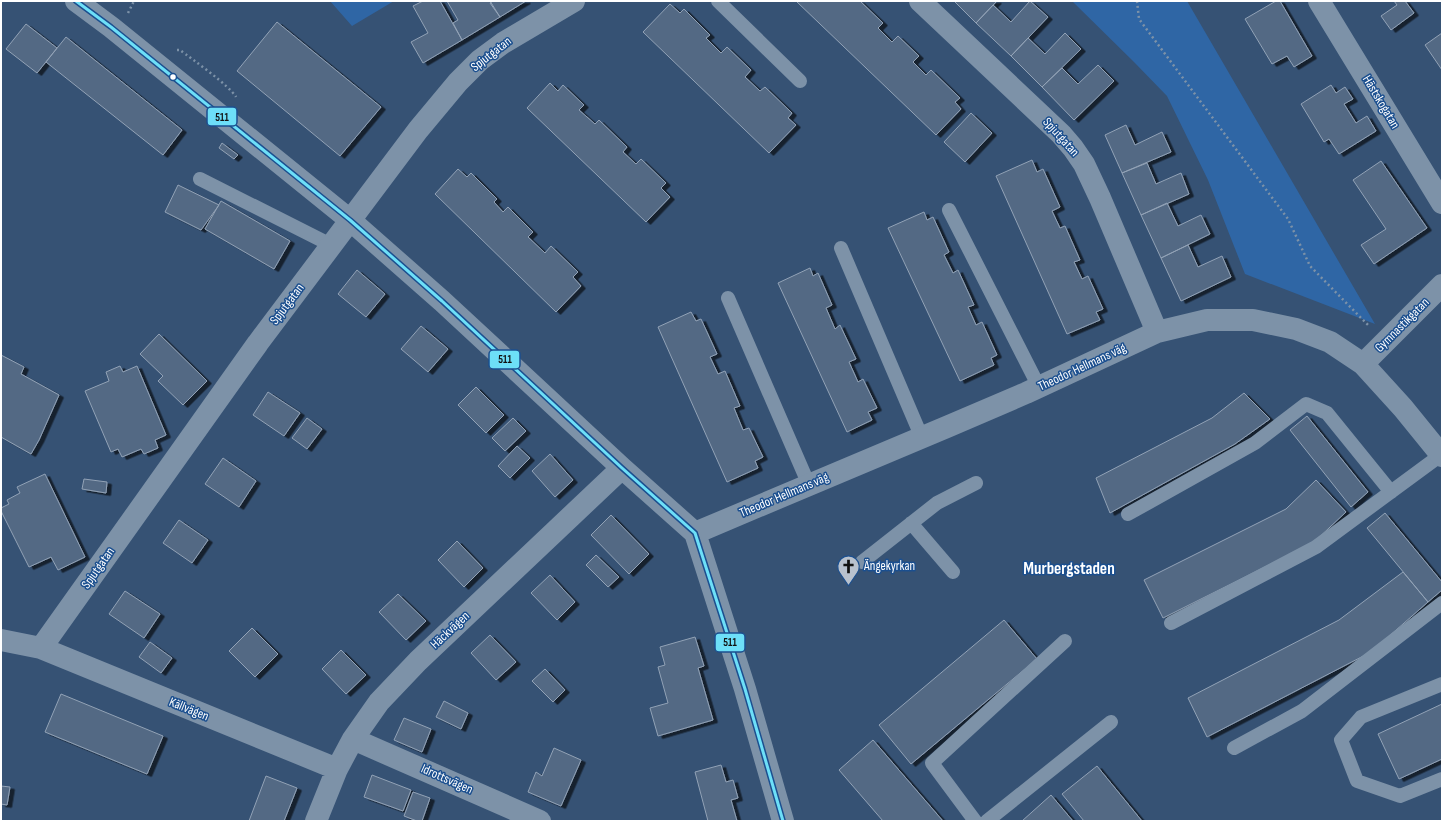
<svg xmlns="http://www.w3.org/2000/svg" width="1443" height="822" viewBox="0 0 1443 822" font-family="'Sofia Sans Condensed',sans-serif">
<style>
.green{fill:#2f66a5}
.building{fill:#526984;stroke:#92a2b6;filter:url(#shadow)}
.lines{fill:none;stroke-linecap:round;stroke-linejoin:round}
.path{stroke:#7d92a8;stroke-width:2.5;stroke-dasharray:2 3;stroke-linecap:butt}
.service{stroke:#7d92a8;stroke-width:14}
.minor{stroke:#7d92a8;stroke-width:22}
.bus-1-casing{stroke:#1b4f8f;stroke-width:6}
.bus-1{stroke:#6ddff8;stroke-width:3}
.bus-dot{fill:#fff;stroke:#1b4f8f;stroke-width:1.5}
.labels{text-anchor:middle;dominant-baseline:central;stroke-width:3;stroke-linejoin:round;paint-order:stroke}
.street-label{font-size:13px;fill:#fff;stroke:#1b4f8f}
.poi-label{font-size:13px;fill:#fff;stroke:#1b4f8f;text-anchor:start}
.district-label{font-size:17px;font-weight:bold;fill:#fff;stroke:#1b4f8f}
.line-badge{stroke:#1b4f8f;stroke-width:1.5}
.pale-badge-label{font-size:11px;text-anchor:middle;font-weight:bold;fill:#111}
</style>
<defs>
<filter id="shadow"><feDropShadow dx="4.5" dy="2.5" stdDeviation="0" flood-color="#0009"/></filter>
</defs>
<rect width="100%" height="100%" fill="#365274"/>
<path class="green" d="M330 1H394L352 26Z
M1072 1H1187L1375 324 1245 274 1208 180 1167 96 1134 62Z"/>
<path class="building" d="M423 1H440L462 40 423 63 411 42 428 33 413 6Z
M447 1H490L500 17 462 40 453 23 458 20Z
M493 1H526L500 17 490 3Z
M796 1H860L883 23 878 28 892 42 898 36 919 56 913 62 926 75 931 70 960 98 955 102 961 109 936 135Z
M954 1H997L976 23Z
M1030 1 1048 17 1011 56 976 23 993 5 1011 22Z
M1276 1H1280L1312 56 1294 67 1287 56 1272 64 1245 19Z
M1394 1H1405L1414 13 1391 30 1381 16 1397 5Z
M670 4 680 13 684 9 710 35 706 38 721 53 727 47 751 70 745 77 760 91 765 87 792 113 788 118 796 125 769 153 643 32Z
M277 22 381 107 340 156 237 71Z
M26 24 57 48 37 73 6 49Z
M1065 33 1081 49 1042 87 1011 56 1028 38 1045 54Z
M1442 33V70L1425 45Z
M66 37 182 130 163 155 46 62Z
M1098 65 1114 81 1074 120 1042 87 1062 68 1078 84Z
M550 83 558 91 563 85 584 105 579 110 595 124 599 120 627 147 623 152 636 164 641 159 666 183 661 188 670 197 646 222 527 108Z
M1331 85 1336 93 1345 87 1353 99 1344 104 1356 123 1367 116 1376 131 1339 154 1329 139 1324 142 1301 104Z
M971 113 992 133 965 162 944 142Z
M1126 125 1135 145 1162 132 1171 152 1122 173 1105 135Z
M222 143 238 155 234 159 219 148Z
M1032 160 1037 172 1043 169 1060 207 1052 211 1060 228 1065 226 1080 260 1074 262 1082 279 1088 276 1103 309 1096 312 1100 320 1067 334 996 176Z
M1381 161 1427 228 1374 264 1361 245 1386 229 1353 180Z
M1147 163 1156 184 1181 173 1189 194 1141 215 1122 173Z
M458 169 467 177 471 173 497 199 494 202 503 212 508 207 533 232 528 237 545 253 551 246 578 272 573 277 581 286 556 312 435 194Z
M178 185 219 205 201 230 165 212Z
M221 201 290 241 274 269 205 229Z
M1167 203 1178 226 1201 215 1210 234 1161 258 1141 215Z
M924 212 927 220 933 217 949 252 944 255 953 273 958 270 974 305 968 307 976 325 982 322 997 355 991 358 994 365 960 381 888 228Z
M1188 245 1198 267 1222 256 1231 277 1181 301 1161 258Z
M810 268 813 276 818 273 832 305 826 308 835 329 840 325 856 359 849 362 858 382 863 379 877 408 868 412 872 420 847 432 778 283Z
M357 270 385 294 366 317 338 294Z
M691 312 696 321 701 319 717 354 710 357 718 374 725 371 740 406 734 408 743 430 749 428 763 457 755 461 758 468 727 482 658 327Z
M421 326 448 349 428 372 401 349Z
M159 334 207 381 183 405 158 381 163 376 140 354Z
M1 355 24 367 21 374 59 395 39 440 31 454 1 437Z
M120 366 123 372 137 366 166 435 155 440 158 448 144 454 141 449 122 457 118 449 111 452 85 391 109 381 106 372Z
M476 387 504 415 486 433 458 405Z
M268 392 300 413 284 436 253 415Z
M1244 393 1270 419 1235 444 1110 513 1096 478 1212 418Z
M1307 416 1368 492 1351 507 1290 430Z
M307 418 322 429 307 449 292 438Z
M513 418 526 431 505 451 492 438Z
M517 446 530 458 510 478 498 466Z
M550 454 573 480 555 497 532 471Z
M223 458 256 481 239 507 205 484Z
M45 474 85 557 58 570 51 557 29 567 1 511V508L9 504 7 500 20 493 17 487Z
M84 479 107 482 106 493 82 489Z
M1316 480 1346 512 1313 543 1163 618 1144 580 1286 509Z
M1385 513 1442 582V590L1428 602 1367 528Z
M611 515 649 554 629 574 591 535Z
M179 520 208 540 192 563 163 543Z
M457 541 483 568 464 587 438 560Z
M596 555 619 577 608 587 586 565Z
M1403 572 1428 602 1371 652 1207 737 1188 698 1339 620Z
M550 575 575 602 557 620 531 593Z
M125 591 160 614 144 638 109 614Z
M398 594 426 621 406 640 379 612Z
M1004 620 1037 659 911 764 879 725Z
M252 628 278 654 255 677 229 651Z
M490 635 516 662 496 680 471 653Z
M695 637 704 666 698 668 713 720 658 736 650 708 668 703 658 667 665 665 660 647Z
M150 642 172 658 161 673 139 657Z
M341 650 366 675 346 694 322 669Z
M545 669 565 690 553 702 532 681Z
M61 694 163 736 147 774 45 732Z
M444 701 468 713 461 729 436 717Z
M1442 704V759L1399 779 1378 734Z
M404 718 431 729 422 752 394 740Z
M873 740 943 821H883L839 770Z
M554 748 581 760 561 806 528 792 536 772 542 776Z
M721 765 726 782 733 780 738 798 731 800 737 821H708L695 772Z
M1097 766 1142 821H1084L1062 794Z
M372 775 411 790 403 811 364 797Z
M266 776 297 788 284 821H249Z
M1 786 10 787 7 805 1 804Z
M413 792 430 798 422 821H417L404 816Z
M1051 795 1073 821H1022Z"/>
<g class="lines">
<path class="path" d="M1137 1 1139 19 1288 219 1310 266 1369 326
M128 13 134 1
M177 50H180C192 59 230 86 236 97"/>
<path class="service" d="M718 1 800 81
M200 179 331 245
M949 210 1039 387
M841 248 922 438
M728 298 809 485
M1128 514 1255 443 1306 404 1327 413 1391 492
M911 523 953 572
M862 562 937 503 976 483
M1171 623 1316 547 1441 455
M1442 684 1361 717 1341 740 1357 781 1400 796 1442 779
M1234 748 1302 711 1442 603
M975 821 932 763 1065 641
M987 821 1111 722"/>
<path class="minor" d="M76 1 111 27 350 220 442 301 622 468 695 533 745 689 783 821
M920 1 1061 134 1073 148 1084 164 1100 198 1157 332
M1319 1 1442 203
M1363 364 1442 285
M695 533 949 426 1026 393 1157 332 1207 320H1253L1296 329 1330 342 1363 364 1403 408 1442 456
M1 640 41 648 337 769
M41 648 258 343 418 130 458 82 480 60 503 43 574 1
M353 739 540 821
M316 821 337 769 353 739 379 702 418 661 622 468"/>
<defs>
<path id="bus-1" d="M76 1 111 27 350 220 442 301 622 468 695 533 745 689 783 821"/>
</defs>
<use href="#bus-1" class="bus-1-casing"/>
<use href="#bus-1" class="bus-1"/>
</g>
<defs>
<symbol id="church-pin" viewBox="-11 -11 22 30"><path d="M0 17L-7.5 6A9.5 9.5 0 1 1 7.5 6Z" fill="#b9c2ce" stroke="#1b4f8f"/><path d="M-1.2-6h2.4v3.5h3.3v2.4h-3.3V6h-2.4V-.1h-3.3v-2.4h3.3Z" fill="#111"/></symbol>
</defs>
<g fill-rule="evenodd">
<use href="#church-pin" x="836" y="554" width="25" height="34"/>
</g>
<circle class="bus-dot" cx="173" cy="77" r="3.5"/>
<g class="labels">
<g class="street-label">
<text transform="translate(491 54) rotate(-38)">Spjutgatan</text>
<text transform="translate(1381 102) rotate(59)">Hästskogatan</text>
<text transform="translate(1061 137) rotate(48)">Spjutgatan</text>
<text transform="translate(287 304) rotate(-53)">Spjutgatan</text>
<text transform="translate(1402 325) rotate(-45)">Gymnastikgatan</text>
<text transform="translate(1082 367) rotate(-25)">Theodor Hellmans väg</text>
<text transform="translate(784 495) rotate(-23)">Theodor Hellmans väg</text>
<text transform="translate(98 568) rotate(-55)">Spjutgatan</text>
<text transform="translate(450 630) rotate(-43)">Häckvägen</text>
<text transform="translate(189 709) rotate(22)">Källvägen</text>
<text transform="translate(447 779) rotate(24)">Idrottsvägen</text>
</g>
<g class="poi-label">
<text x="864" y="566">Ängekyrkan</text>
</g>
<g class="district-label">
<text x="1069" y="569">Murbergstaden</text>
</g>
</g>
<g class="line-badge">
<rect x="207" y="107" width="30" height="19" rx="4" fill="#6ddff8"/>
<rect x="489" y="350" width="31" height="19" rx="4" fill="#6ddff8"/>
<rect x="715" y="633" width="30" height="19" rx="4" fill="#6ddff8"/>
</g>
<g class="pale-badge-label">
<text x="222" y="121">511</text>
<text x="505" y="363">511</text>
<text x="730" y="646">511</text>
</g>
<rect width="1443" height="822" fill="none" stroke="#ffffff" stroke-width="4"/>
</svg>
